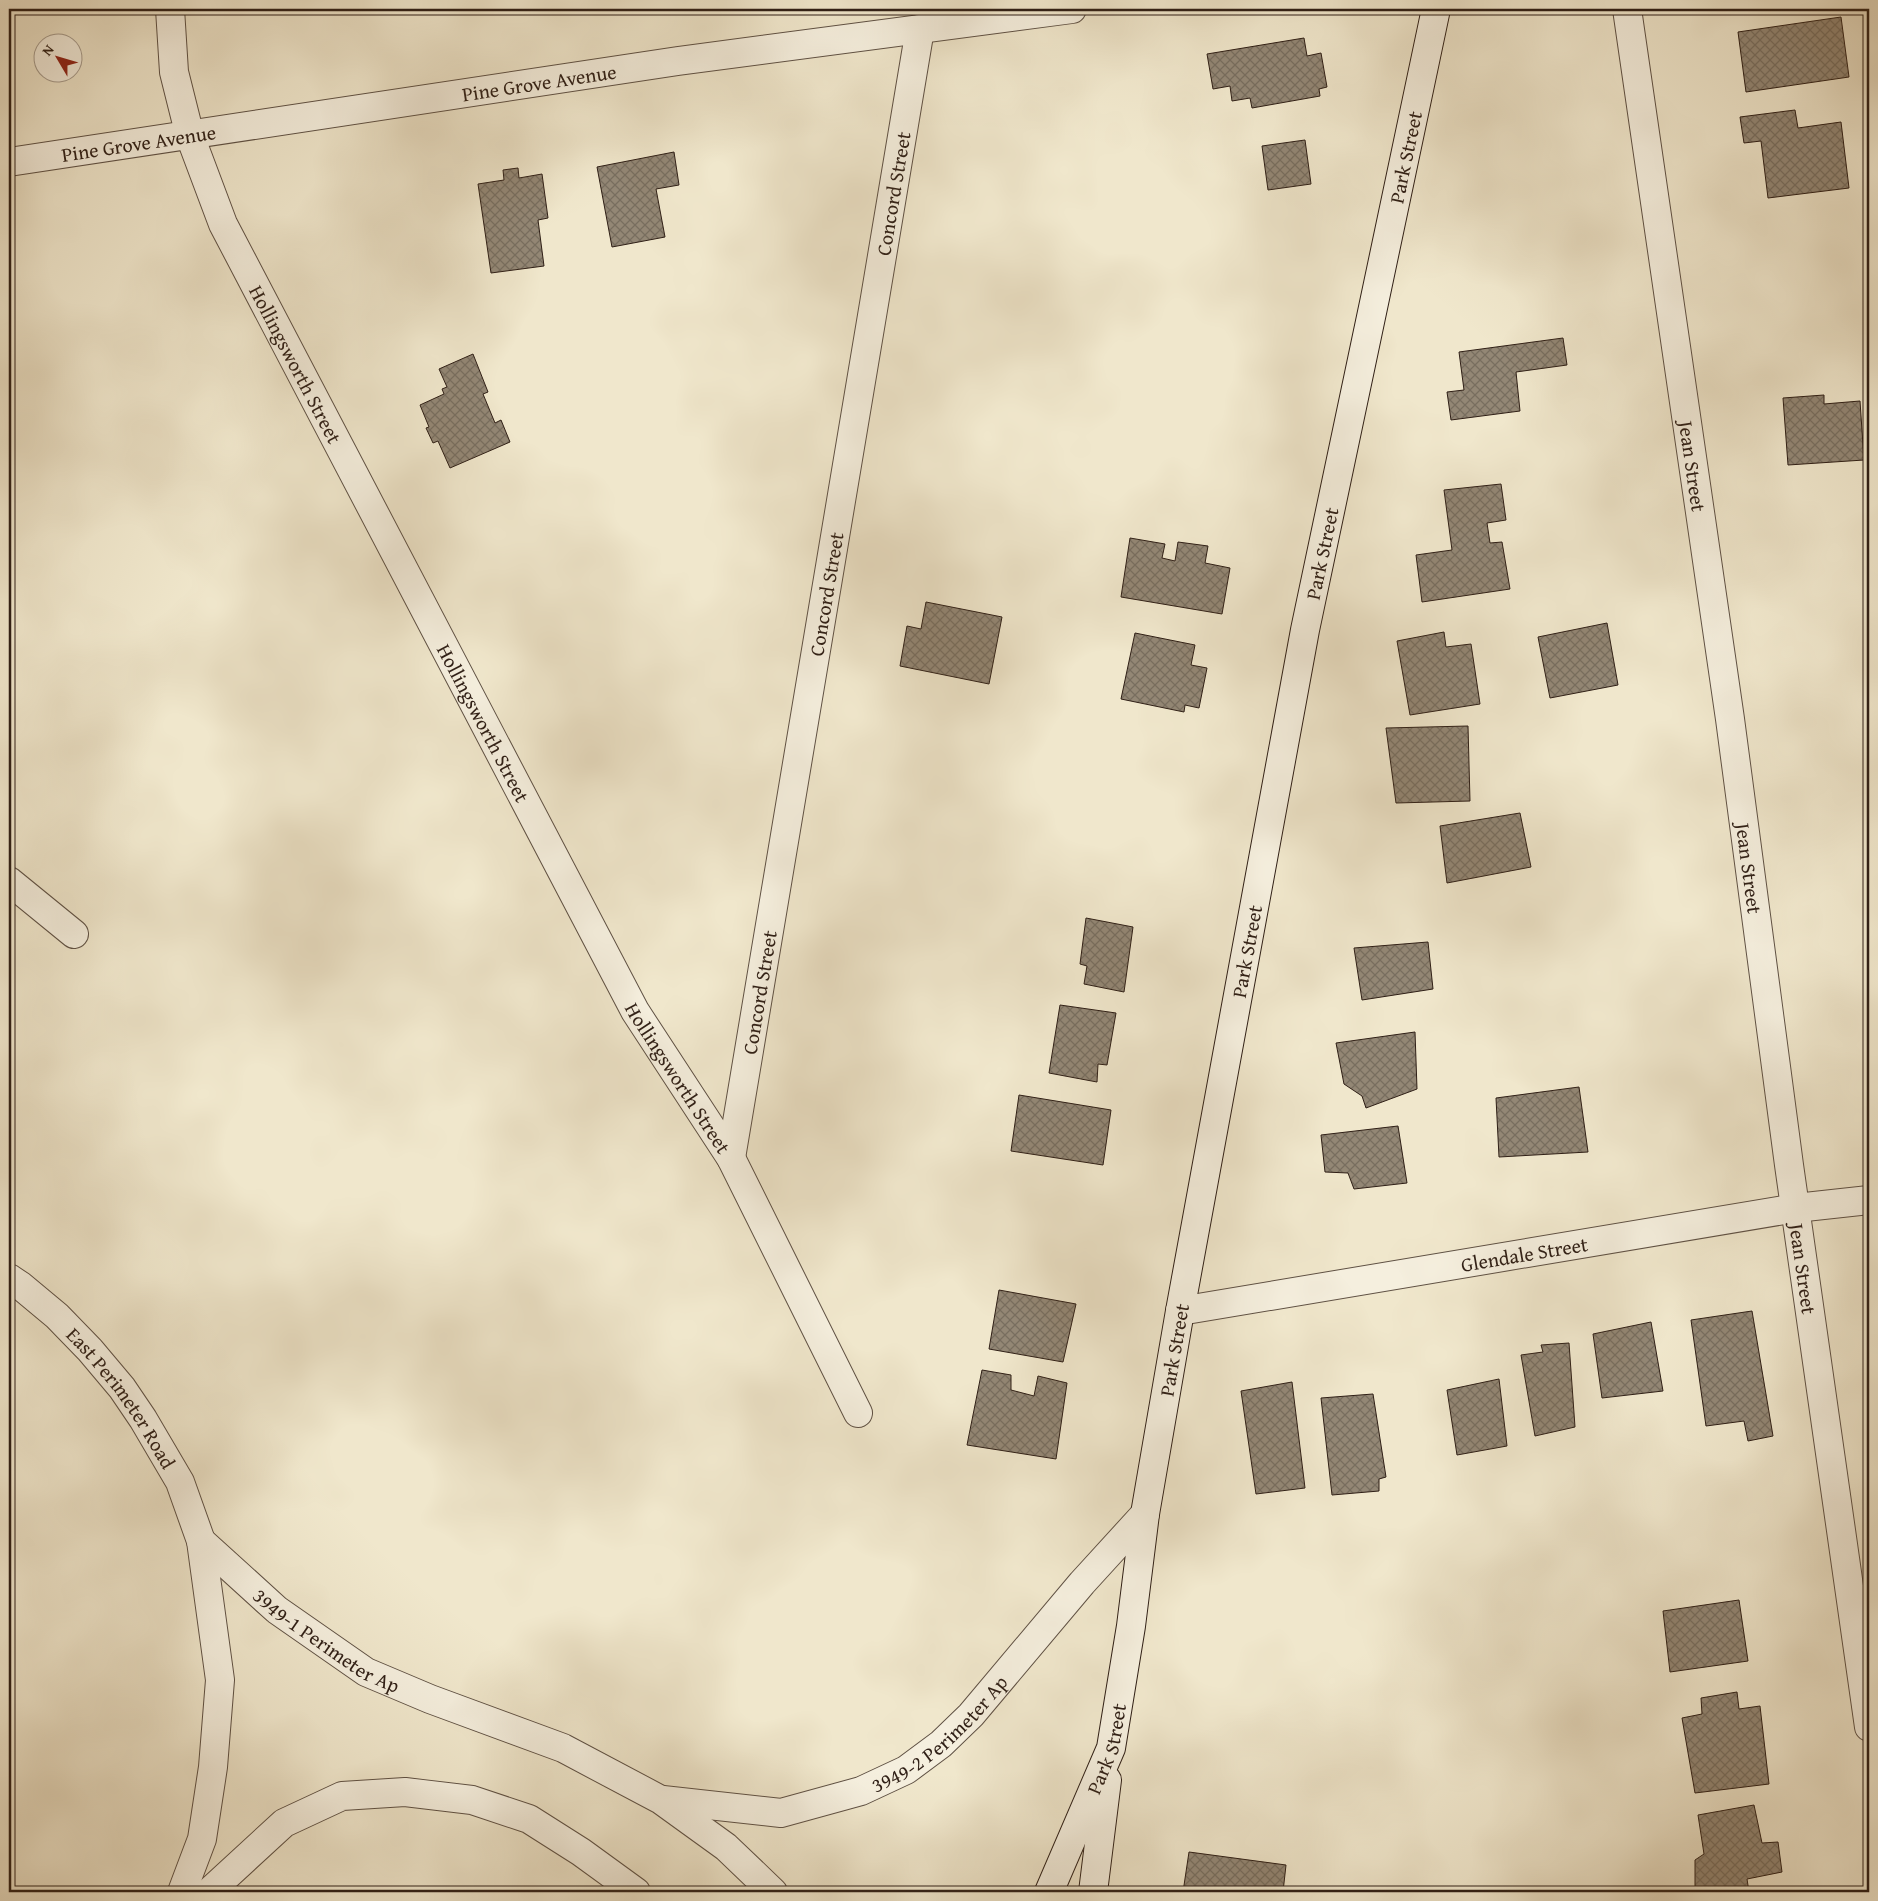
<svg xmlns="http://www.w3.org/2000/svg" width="1878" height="1901" viewBox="0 0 1878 1901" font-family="'Gentium Book Plus',serif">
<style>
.building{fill:url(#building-cross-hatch);stroke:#2f1f16}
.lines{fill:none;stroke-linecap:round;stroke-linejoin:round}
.street-casing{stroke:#5f5144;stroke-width:30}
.secondary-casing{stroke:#2f1f16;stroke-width:30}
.street{stroke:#f5efde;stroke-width:28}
.secondary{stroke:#f5efde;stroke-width:28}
.labels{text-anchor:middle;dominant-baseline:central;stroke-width:5;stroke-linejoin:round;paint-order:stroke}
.street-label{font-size:20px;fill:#2f1f16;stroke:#f5efde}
</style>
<defs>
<pattern id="building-cross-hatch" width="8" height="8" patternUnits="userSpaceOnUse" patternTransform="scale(1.25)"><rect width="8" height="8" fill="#938775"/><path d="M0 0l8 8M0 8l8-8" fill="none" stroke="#786e5f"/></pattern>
</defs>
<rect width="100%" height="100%" fill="#f0e7cc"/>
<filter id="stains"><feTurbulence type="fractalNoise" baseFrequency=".004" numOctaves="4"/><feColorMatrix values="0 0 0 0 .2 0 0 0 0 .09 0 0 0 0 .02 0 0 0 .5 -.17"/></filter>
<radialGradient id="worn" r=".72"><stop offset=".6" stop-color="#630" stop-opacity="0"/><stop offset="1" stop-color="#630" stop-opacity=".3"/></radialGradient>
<path class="building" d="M1841 17 1849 77 1746 92 1738 32Z
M1304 38 1307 56 1321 53 1327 87 1319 89 1320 96 1252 108 1250 98 1232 101 1230 86 1213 89 1207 54Z
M1795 110 1798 128 1841 122 1849 188 1768 198 1761 141 1744 143 1740 117Z
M1305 140 1311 184 1268 190 1262 146Z
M674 152 679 185 656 189 665 237 612 247 597 167Z
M518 168 519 178 542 174 548 218 538 220 544 266 491 273 478 184 504 180 503 170Z
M1563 338 1567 365 1516 372 1520 411 1451 420 1447 392 1464 390 1459 352Z
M473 354 488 392 483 394 495 423 501 420 510 442 450 468 438 441 433 443 426 428 429 427 420 405 444 394 442 389 447 387 439 369Z
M1824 395V404L1860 401 1864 460 1788 465 1783 398Z
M1501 484 1506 520 1487 523 1490 543 1502 542 1510 589 1422 602 1416 555 1452 550 1444 490Z
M1130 538 1165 544 1162 558 1175 561 1178 542 1208 546 1205 563 1230 568 1222 614 1121 597Z
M926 602 1002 617 989 684 900 666 907 626 921 629Z
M1607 623 1618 685 1550 698 1538 637Z
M1444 632 1446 647 1471 644 1480 704 1410 715 1397 641Z
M1135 633 1195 645 1191 665 1207 668 1199 708 1185 705 1184 712 1121 699Z
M1468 726 1470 801 1396 803 1386 728Z
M1520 813 1531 867 1447 883 1440 826Z
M1086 918 1133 927 1124 992 1084 984 1087 966 1080 964Z
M1428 942 1433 989 1362 1000 1354 948Z
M1060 1005 1116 1013 1107 1065 1098 1064 1097 1082 1049 1073Z
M1415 1032 1417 1089 1366 1108 1362 1096 1344 1084 1336 1043Z
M1579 1087 1588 1152 1499 1157 1496 1098Z
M1019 1095 1111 1110 1103 1165 1011 1151Z
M1398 1126 1407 1183 1354 1189 1348 1173 1325 1172 1321 1135Z
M999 1290 1076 1304 1063 1362 989 1349Z
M1752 1311 1773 1436 1748 1441 1744 1421 1706 1426 1691 1320Z
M1651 1322 1663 1391 1602 1398 1593 1334Z
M1569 1343 1575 1427 1535 1436 1521 1355 1543 1352 1541 1345Z
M982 1370 1011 1375V1390L1034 1396 1038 1376 1067 1383 1056 1459 967 1445Z
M1499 1379 1507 1446 1457 1455 1447 1390Z
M1292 1382 1305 1488 1256 1494 1241 1391Z
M1373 1394 1386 1477 1379 1479V1491L1332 1495 1321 1398Z
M1739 1600 1748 1661 1670 1672 1663 1611Z
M1737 1692 1739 1709 1760 1706 1769 1784 1695 1793 1682 1718 1702 1714 1701 1698Z
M1754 1805 1762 1843 1778 1842 1782 1872 1747 1879 1749 1892H1705L1704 1887 1695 1889V1860L1704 1854 1698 1815Z
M1189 1852 1286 1865 1283 1892H1183Z"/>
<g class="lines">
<defs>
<g id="street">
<path id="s1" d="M170 9 174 72 190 136 223 224 635 1011 731 1158 858 1413"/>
<path id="s2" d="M1627 9 1730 719 1789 1165 1869 1727"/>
<path id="s3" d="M9 162 678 61 1072 9"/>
<path d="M9 881 74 934"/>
<path id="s4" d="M731 1158 920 29"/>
<path id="s5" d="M9 1278 21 1286 57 1316 90 1350 122 1388 143 1419 180 1482 201 1541 220 1680 213 1767 202 1839 182 1892"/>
<path id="s6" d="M1180 1311 1796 1208 1869 1200"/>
<path id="s7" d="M201 1541 277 1610 366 1672 430 1699 563 1748 661 1800 726 1847 773 1892"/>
<path id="s8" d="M663 1800 781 1813 861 1791 906 1770 941 1744 971 1715 1082 1583 1145 1514"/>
<path d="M209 1892 284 1823 342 1796 405 1792 472 1800 529 1819 581 1852 636 1892"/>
</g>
<g id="secondary">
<path id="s9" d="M1049 1892 1111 1748 1131 1626 1145 1514 1180 1311 1305 630 1436 9"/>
<path d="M1093 1892 1107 1780"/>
</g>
</defs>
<use href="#street" class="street-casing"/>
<use href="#secondary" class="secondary-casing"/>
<use href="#street" class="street"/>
<use href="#secondary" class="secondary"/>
</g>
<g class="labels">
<g class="street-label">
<text stroke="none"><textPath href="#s3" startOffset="536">Pine Grove Avenue</textPath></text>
<text stroke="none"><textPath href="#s3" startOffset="131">Pine Grove Avenue</textPath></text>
<text stroke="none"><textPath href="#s9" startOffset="1775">Park Street</textPath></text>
<text stroke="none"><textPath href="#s4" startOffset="978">Concord Street</textPath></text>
<text stroke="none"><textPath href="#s1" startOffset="381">Hollingsworth Street</textPath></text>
<text stroke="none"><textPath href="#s2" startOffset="462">Jean Street</textPath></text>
<text stroke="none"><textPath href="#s9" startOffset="1370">Park Street</textPath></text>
<text stroke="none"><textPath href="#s4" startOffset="572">Concord Street</textPath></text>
<text stroke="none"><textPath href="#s1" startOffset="786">Hollingsworth Street</textPath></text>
<text stroke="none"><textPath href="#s2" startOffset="868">Jean Street</textPath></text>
<text stroke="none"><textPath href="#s9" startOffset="965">Park Street</textPath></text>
<text stroke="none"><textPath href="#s4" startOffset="168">Concord Street</textPath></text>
<text stroke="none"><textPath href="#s1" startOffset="1191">Hollingsworth Street</textPath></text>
<text stroke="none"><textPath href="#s6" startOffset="349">Glendale Street</textPath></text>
<text stroke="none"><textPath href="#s2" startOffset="1272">Jean Street</textPath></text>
<text stroke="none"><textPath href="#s9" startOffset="560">Park Street</textPath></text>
<text stroke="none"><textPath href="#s5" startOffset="166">East Perimeter Road</textPath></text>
<text stroke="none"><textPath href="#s7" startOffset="161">3949-1 Perimeter Ap</textPath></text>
<text stroke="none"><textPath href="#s8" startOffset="300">3949-2 Perimeter Ap</textPath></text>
<text stroke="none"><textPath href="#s9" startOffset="155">Park Street</textPath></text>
</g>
</g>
<rect width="1878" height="1901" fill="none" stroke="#f0e7cc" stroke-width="30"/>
<rect x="10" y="10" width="1858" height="1881" fill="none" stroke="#2f1f16" stroke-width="2.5"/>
<rect x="15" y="15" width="1848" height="1871" fill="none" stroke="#2f1f16"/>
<g transform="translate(58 58) rotate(308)"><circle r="24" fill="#f5efde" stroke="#a69c8e"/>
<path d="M0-4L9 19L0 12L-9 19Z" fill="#8f2418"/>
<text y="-8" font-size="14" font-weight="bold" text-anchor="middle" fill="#2f1f16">N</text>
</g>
<rect width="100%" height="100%" filter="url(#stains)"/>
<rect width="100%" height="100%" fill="url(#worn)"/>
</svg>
